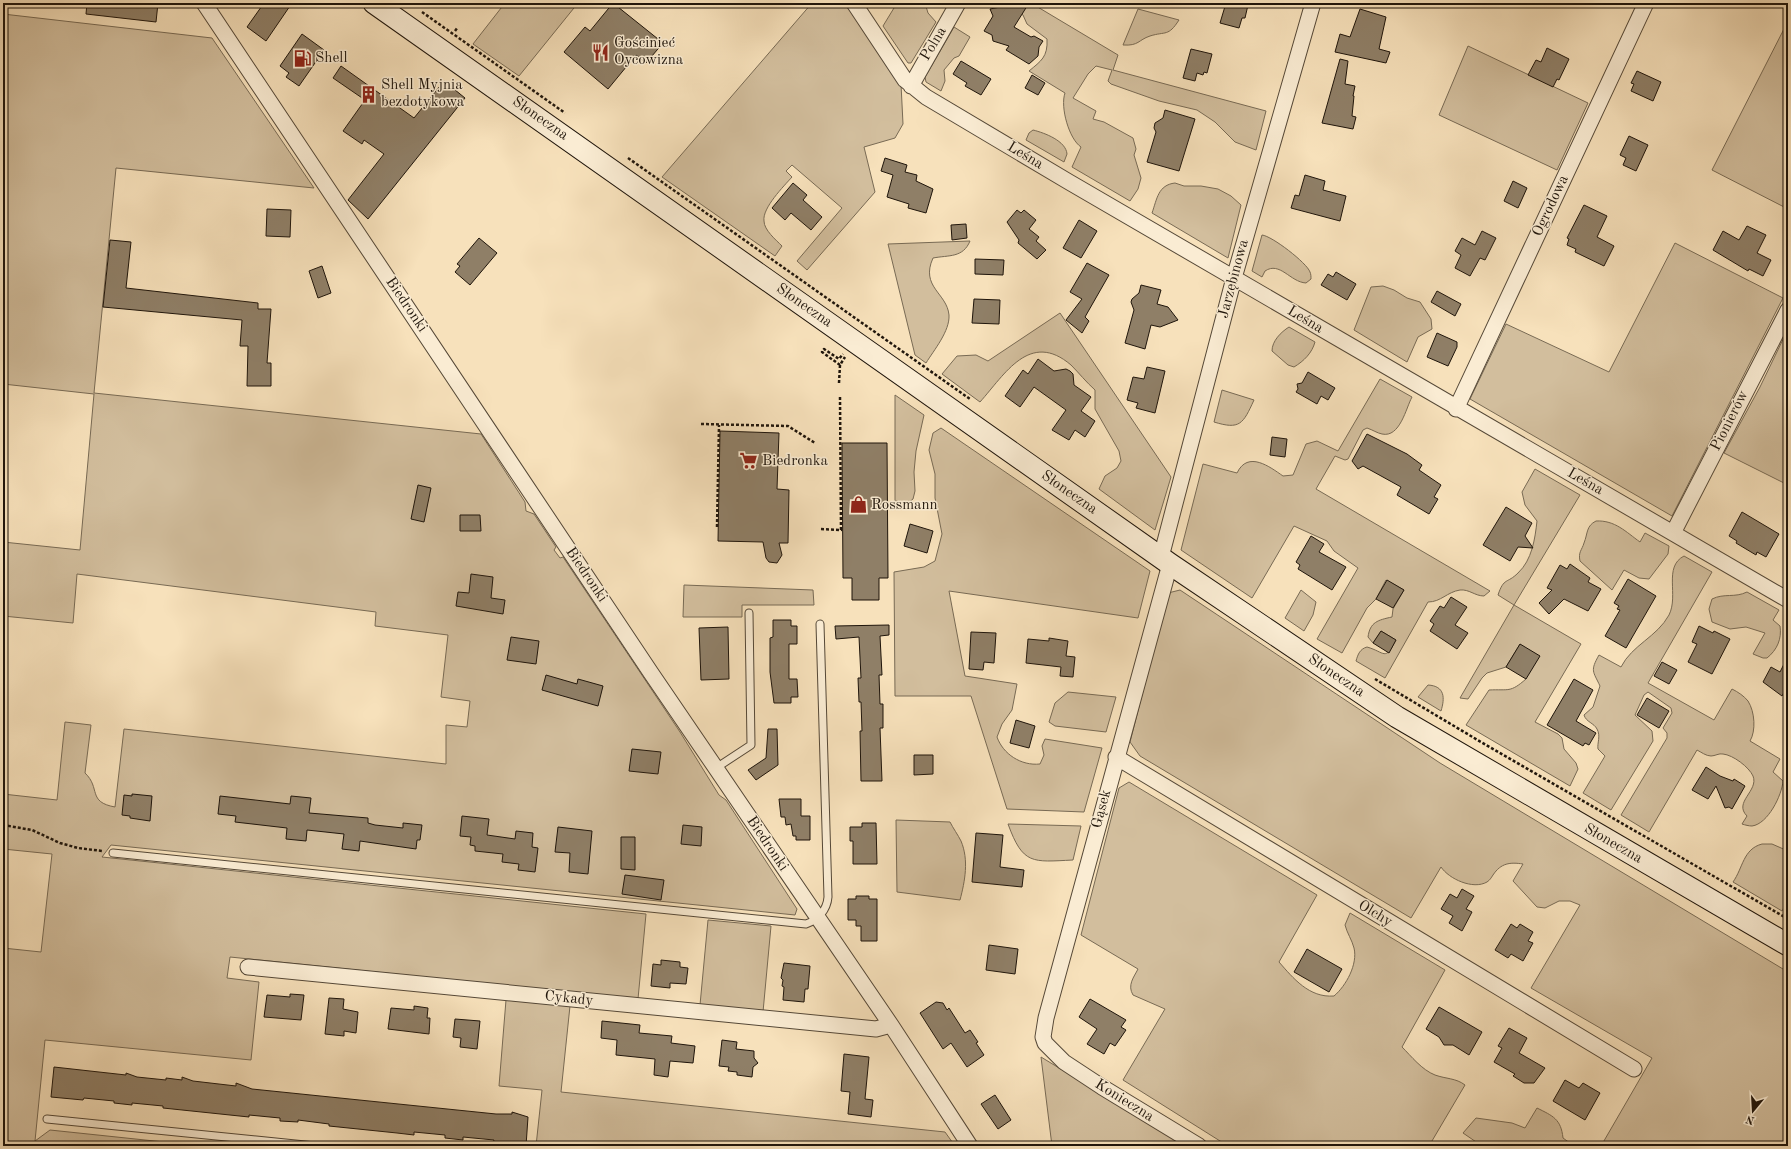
<svg xmlns="http://www.w3.org/2000/svg" width="1791" height="1149" viewBox="0 0 1791 1149" font-family="'Old Standard TT',serif">
<style>
.green{fill:#d2be9d;stroke:#786a54}
.building{fill:#8f7f67;stroke:#1f150b}
.lines{fill:none;stroke-linecap:round;stroke-linejoin:round}
.service-casing{stroke:#554837;stroke-width:9}
.minor-casing{stroke:#554837;stroke-width:17}
.secondary-casing{stroke:#1f150b;stroke-width:23}
.path{stroke:#1f150b;stroke-width:2.5;stroke-dasharray:3 2;stroke-linecap:butt}
.service{stroke:#faecd3;stroke-width:7}
.minor{stroke:#faecd3;stroke-width:15}
.secondary{stroke:#faecd3;stroke-width:21}
.labels{text-anchor:middle;dominant-baseline:central;stroke-width:3;stroke-linejoin:round;paint-order:stroke}
.poi-label{font-size:15px;fill:#1f150b;stroke:#faecd3;text-anchor:start}
.street-label{font-size:15px;fill:#1f150b;stroke:#faecd3}
</style>
<rect width="100%" height="100%" fill="#f7e1bb"/>
<filter id="stains"><feTurbulence type="fractalNoise" baseFrequency=".005" numOctaves="4"/><feColorMatrix values="0 0 0 0 .2 0 0 0 0 .09 0 0 0 0 .02 0 0 0 .5 -.17"/></filter>
<radialGradient id="worn" r=".72"><stop offset=".6" stop-color="#630" stop-opacity="0"/><stop offset="1" stop-color="#630" stop-opacity=".3"/></radialGradient>
<path class="green" d="M505 3H578L519 76 473 44Z
M812 3H845L901 84 903 124 895 138 864 147 875 192 807 270 797 261 842 208 792 165 786 171 792 177C784 186 762 208 764 221 764 230 776 240 782 246L775 256 662 177Z
M897 3H925L928 13 936 22 911 63H908L883 26Z
M1008 3H1031L1118 55 1113 70 1266 111 1256 150 1235 142 1215 122 1197 110 1159 101 1111 84 1108 81 1112 70 1096 66 1088 74 1073 98 1096 111 1093 119 1104 122 1133 138 1136 149 1134 155 1141 178 1138 189 1130 201 1072 167 1081 147C1069 139 1060 107 1065 93L1029 71C1041 61 1048 57 1047 39L1027 24 1023 15Z
M1138 9 1179 20C1168 37 1166 31 1150 36 1138 40 1139 46 1123 45Z
M3 14 212 38 314 188 116 168 94 393 481 434 525 502 526 511 534 514 556 547 554 550 560 558 563 557 680 732 719 795 726 800 797 909 795 915 111 845 102 857 646 914 638 999 230 957 227 978 259 982 251 1060 45 1040 35 1141 50 1130 202 1146H3V948L41 952 52 854 3 849V794L57 800 65 722 91 725 85 773C101 788 87 802 115 807L124 729 446 764V725L467 727 470 701 441 697 448 635 375 626 376 612 77 574 73 623 3 616V542L80 550 94 394 3 384Z
M1786 25 1788 26V209L1712 170Z
M954 27 970 37 959 56 954 58 944 70 945 81 941 91 926 82 925 77Z
M1468 46 1588 103 1557 170 1439 115Z
M1033 130C1045 133 1066 141 1067 154L1064 162 1026 140 1029 133Z
M1175 183 1184 186H1201L1218 189 1231 196 1241 205 1228 258 1152 213C1157 199 1158 185 1175 183Z
M1262 235C1272 236 1307 263 1310 272 1311 274 1311 277 1311 279L1306 283C1290 282 1280 261 1265 271L1262 277 1252 271Z
M970 241C963 258 949 255 933 258 920 287 947 293 949 315 950 331 934 350 926 363L915 355 888 244Z
M1675 243 1783 298 1672 516 1470 399 1506 324 1609 372Z
M1383 286 1394 290 1407 298 1420 302 1431 319 1432 329 1418 337 1407 362 1354 330 1371 287Z
M1060 313 1171 477 1155 530 1099 489 1105 476 1117 468 1121 461 1119 451 1095 409V390C1086 382 1079 373 1071 365 1030 330 1005 374 980 402L942 374 957 356 976 355 988 361Z
M1289 327 1315 342C1312 353 1304 361 1294 367L1288 365 1272 351C1272 341 1281 332 1289 327Z
M1788 329V485L1724 453 1760 387Z
M1380 379 1412 397C1406 408 1400 438 1382 434 1377 433 1373 430 1367 428L1363 430 1348 459 1345 460 1335 456 1316 489 1490 591 1484 596C1475 596 1469 589 1460 590 1447 592 1441 602 1428 602L1385 678 1356 661C1358 654 1360 649 1367 647 1385 652 1385 662 1396 640L1381 631 1373 643 1368 637C1370 622 1378 620 1392 617L1393 609 1404 590 1386 580 1376 599 1367 608 1342 653 1317 639 1358 568 1334 551 1327 541 1294 526 1252 598 1181 550 1203 464 1237 473C1248 450 1270 467 1283 476L1293 475 1306 444 1317 441 1338 451Z
M1222 390 1254 400C1243 424 1240 430 1214 422Z
M895 395 924 415 916 451 914 472 915 491 913 499 908 503 895 501Z
M941 428 1150 571 1138 618 949 591 965 676 1017 684 1012 710 1002 724 997 737C1003 754 1021 766 1040 764L1044 755 1042 746 1045 739 1102 748 1084 812 1007 809 971 696H895L894 572 924 567 935 561 942 534 935 498V474L929 450 933 433Z
M1535 469 1580 495 1514 605 1581 644 1535 722 1558 734 1562 738 1564 749 1576 763 1578 769 1570 786 1466 725 1489 690C1509 689 1510 693 1526 679L1520 644 1506 667 1487 673 1482 678 1468 699 1460 698 1514 605 1498 595C1504 577 1507 584 1518 573 1532 560 1535 539 1537 521L1525 505 1522 492Z
M1596 521C1615 520 1626 532 1640 542L1645 533 1669 546 1668 554 1649 579 1639 578 1624 570 1612 590 1580 561C1578 552 1582 550 1584 543 1588 533 1586 526 1596 521Z
M1684 556 1712 572 1648 683 1714 720 1732 689C1738 692 1744 696 1748 701 1755 712 1756 731 1750 741L1780 759 1773 772 1783 781C1782 795 1768 824 1752 826 1749 826 1745 825 1742 824L1747 816C1733 802 1759 791 1753 776 1749 767 1733 755 1723 754 1719 753 1715 756 1711 756 1706 756 1701 752 1697 750L1649 832 1621 815 1667 738V733L1663 728 1672 713 1671 708 1648 692 1644 695 1635 715 1652 731 1653 741 1611 810 1583 793 1605 756 1598 749C1597 743 1601 736 1597 729 1594 723 1586 722 1584 715L1593 707 1600 686C1593 671 1590 671 1599 655L1621 667C1632 645 1657 637 1669 615 1679 595 1663 567 1684 556Z
M684 585 813 590 814 605H742V617H683Z
M1180 590 1440 763 1788 972V1146H1601L1652 1058 1531 988 1580 905 1570 901H1559L1545 908 1537 907 1513 881 1523 864C1510 862 1501 863 1493 875 1491 878 1490 880 1487 882 1473 890 1449 879 1441 867L1411 918 1140 756 1130 742 1168 593Z
M1301 590 1316 602 1313 615 1304 631 1285 618Z
M1747 592 1779 610 1773 620 1780 626C1782 639 1777 650 1767 658H1763L1753 654 1765 633 1746 627 1730 629 1712 622 1709 609 1712 599C1724 593 1735 598 1747 592Z
M1428 685C1445 686 1445 698 1441 711L1418 697Z
M1068 692 1116 697 1106 732 1055 726 1049 722 1055 703Z
M1129 782 1317 895 1279 962C1293 978 1309 998 1334 996 1346 986 1358 964 1354 948 1352 940 1347 933 1345 925L1350 913 1445 970 1402 1047C1411 1056 1422 1070 1435 1075 1446 1079 1456 1078 1465 1085L1429 1146H1228L1123 1080 1165 1009 1133 995C1127 985 1134 977 1138 969L1081 935 1119 788Z
M896 820 950 822C953 828 958 835 961 841 969 860 965 881 960 900L897 892Z
M1008 824 1081 826 1073 860C1032 862 1023 865 1008 824Z
M1762 844H1772L1788 851V900L1782 911 1733 882C1743 868 1743 849 1762 844Z
M708 920 771 926 763 1012 700 1005Z
M506 1000 570 1006 561 1092 945 1132 955 1146H536L542 1090 499 1086Z
M1041 1057 1174 1138 1187 1146H1052Z
M1537 1108C1553 1116 1561 1119 1563 1138L1574 1146H1482L1463 1133 1476 1118 1512 1123 1525 1128Z"/>
<path class="building" d="M87 3H158L156 22 86 14Z
M264 3H292L266 41 247 27Z
M613 3 663 43 646 63 636 55 608 89 564 52 585 27 590 31Z
M1021 3H1029L1014 27 1031 37 1034 36 1043 41 1039 47 1038 56 1029 64 1006 50 1009 46 993 41 992 35 984 31 993 16 990 9Z
M1226 3 1248 5 1245 18H1242L1239 28 1220 23Z
M1360 9 1386 17 1379 49 1390 52 1386 63 1335 52 1340 34 1350 37Z
M302 34 324 50 299 86 286 77 289 73 280 66Z
M1547 48 1569 59 1559 80 1557 79 1553 87 1528 75 1536 60 1541 62Z
M1191 49 1212 54 1207 73 1204 72 1203 75 1197 73 1195 81 1183 78Z
M1340 59 1348 61 1345 84 1355 86 1353 96H1354L1352 116 1356 117 1353 129 1322 123Z
M961 61 991 79 981 95 965 86 967 83 953 74Z
M341 66 414 118 444 81 465 98 368 219 348 200 384 154 364 140 362 144 343 131 365 100 333 78Z
M1637 71 1661 82 1653 101 1631 91 1634 84 1631 83Z
M1032 75 1045 83 1038 95 1025 88Z
M1165 110 1195 119 1179 171 1147 162 1156 132 1154 128 1155 123 1163 118Z
M1629 136 1648 145 1636 171 1623 165 1626 158 1620 155Z
M885 158 907 165 905 172 917 175 916 181 933 189 926 213 908 208 909 204 887 197 893 175 881 171Z
M1305 175 1325 181 1323 190 1346 196 1340 221 1291 208 1295 195 1299 196Z
M1513 181 1527 188 1518 208 1504 201Z
M793 183 807 195 803 200 822 217 811 230 791 213 785 220 772 208Z
M1584 205 1607 216 1597 237 1614 246 1604 266 1575 252 1576 249 1567 245 1569 239 1567 238Z
M267 209 291 210 290 237 266 236Z
M1017 210 1021 213 1024 210 1036 220 1029 229 1039 237 1036 241 1046 250 1037 259 1018 243 1019 240 1007 222Z
M1079 220 1097 231 1081 258 1063 248Z
M966 224 967 238 952 240 951 225Z
M1747 226 1766 235 1757 253 1771 260 1763 276 1749 269 1748 271 1713 250 1723 231 1739 240Z
M1482 231 1496 238 1485 260 1480 258 1470 276 1455 268 1461 255 1455 251 1462 238 1475 245Z
M479 238 497 253 470 285 455 272 460 266 457 264Z
M110 240 131 242 126 288 258 303V309H271L267 363H271V386H247L248 346H240L242 320 103 307Z
M975 259 1004 260 1003 275 975 274Z
M1087 263 1109 275 1085 317 1089 321 1082 333 1066 320 1082 299 1070 292Z
M322 266 331 293 318 298 309 271Z
M1336 272 1356 284 1347 300 1321 285 1328 274 1333 277Z
M1141 285 1161 290 1157 304 1168 307 1178 320 1160 327 1151 325 1145 349 1125 343 1134 310 1131 302 1132 299 1139 293Z
M1437 291 1461 304 1455 316 1431 302Z
M974 299 1000 300 999 324 972 323Z
M1437 333 1457 342V347L1448 366 1427 357Z
M1038 359 1054 371 1066 369 1070 371 1073 374 1074 385 1091 397 1081 411 1095 421 1085 437 1075 430 1069 440 1052 430 1066 410 1034 387 1020 407 1005 396 1023 370 1028 374Z
M1147 367 1165 371 1155 413 1136 408 1138 403 1127 400 1133 377 1144 379Z
M1308 372 1335 388 1328 400 1321 396 1317 404 1296 392 1298 389 1297 384 1302 383Z
M720 431 779 433 777 489 789 490 788 543H779L782 555 777 563 769 562 766 558 763 542 718 541Z
M1367 434 1407 454 1422 465 1419 470 1441 485 1434 497 1438 499 1429 514 1397 495 1401 487 1363 466 1358 469 1352 461Z
M1272 437 1287 439 1285 457 1270 455Z
M842 443H887L888 578H879V600H852V578H843Z
M418 485 431 488 424 522 411 519Z
M1506 507 1532 523 1525 536 1533 548 1518 547 1510 561 1483 545Z
M1742 512 1779 534 1766 557 1757 552 1756 555 1736 543 1737 541 1729 536Z
M460 515H480L481 531H460Z
M910 524 933 531 927 553 904 546Z
M1311 536 1324 544 1319 552 1346 567 1332 590 1298 569 1300 565 1296 562Z
M1570 564 1590 578 1588 582 1601 589 1588 611 1564 599 1549 614 1539 603 1552 590 1547 588 1560 565 1567 569Z
M471 574 493 577 491 598 505 600 503 614 456 606 458 592 469 593Z
M1628 579 1656 596 1626 648 1605 636 1620 610 1617 609 1619 606 1614 603Z
M1387 580 1404 590 1393 608 1376 599Z
M1451 597 1467 607 1455 625 1468 633 1457 649 1430 631 1434 624 1430 621 1440 606 1444 608Z
M773 620H791V626H797V644H789V679H797L798 697H791V703H774L770 672V638L773 637Z
M889 625V635L880 636 882 675H879L880 704H883V728H880L882 781H861L860 731H862L861 702H859L858 678H861L859 637 836 639 835 626Z
M1699 626 1713 633 1714 631 1730 639 1712 674 1688 662 1697 644 1692 642Z
M728 627 729 679 701 680 699 628Z
M1381 631 1396 640 1389 653 1373 643Z
M971 632 996 633 994 663 984 662 983 670 969 669Z
M511 637 539 641 536 664 507 660Z
M1049 638 1068 641 1066 656 1075 657 1073 677 1060 676 1061 667 1026 663 1028 639 1049 641Z
M1520 644 1540 656 1526 679 1506 667Z
M1788 656V685L1782 696 1763 682 1771 667 1780 672Z
M1662 662 1677 670 1669 684 1654 676Z
M546 675 577 684 578 679 603 686 598 706 542 690Z
M1574 679 1593 690 1576 721 1596 733 1589 745 1585 743 1583 746 1547 725Z
M1647 698 1669 711 1659 728 1637 715Z
M1016 720 1035 726 1029 748 1010 743Z
M768 729H777L778 765 756 780 748 770 766 758Z
M632 749 661 752 658 774 629 771Z
M914 755H933V774L914 775Z
M1706 767 1720 776 1733 781 1734 779 1745 786 1732 809 1729 807 1725 808 1716 786 1708 799 1692 790Z
M132 794 152 796 150 821 130 818V816L122 815 124 795 132 796Z
M220 796 290 804 291 796 311 798 309 813 368 818V823L375 825 403 828V823L422 825 420 840H417L416 849 360 841 359 851 342 849 344 834 307 830 306 841 286 839 287 828 235 822 236 816 218 814Z
M779 799H801V816H810V840H796V836H793L791 824 786 825 785 817H781Z
M462 816 489 819 487 835 515 839 516 831 533 833 532 847 538 848 535 872 518 870 519 864 502 862 503 854 475 851V846L470 845 471 837 460 836Z
M862 823H876L877 864H853V841H850V827H862Z
M683 825 702 827 701 846 681 844Z
M558 827 592 831 588 874 569 872 570 853 555 852Z
M976 833 1003 835 1000 867 1024 870 1022 887 972 882Z
M621 837H635V870L621 869Z
M625 875 664 880 661 900 622 894Z
M1462 889 1474 896 1466 909 1472 912 1462 931 1449 923 1453 916 1441 909 1450 894 1457 898Z
M856 896H869V899H877V941H861V926H856V920H848V899H856Z
M1511 924 1517 928 1520 924 1533 932 1528 941 1533 943 1523 961 1511 954 1508 958 1495 950Z
M989 945 1018 949 1015 974 986 970Z
M1307 949 1342 969 1329 992 1294 972Z
M661 960 680 962V967L688 968 686 984 670 983V988L651 986 653 964 661 965Z
M784 963 810 966 808 989H805L804 1002 783 1000 784 987 782 986 783 980 781 978Z
M290 994 304 995 301 1020 264 1017 267 995 290 997Z
M329 998 344 999 343 1009 358 1012 356 1033 344 1031V1036L325 1034Z
M1090 999 1126 1020 1121 1027 1126 1030 1115 1046 1110 1043 1104 1054 1087 1044 1097 1029 1079 1017Z
M936 1002 943 1003 947 1010 949 1008 965 1033 970 1030 978 1042 976 1043 984 1055 967 1067 951 1043 943 1049 920 1013Z
M414 1006 428 1008 427 1018H430L429 1034 388 1029 391 1008 414 1010Z
M1439 1007 1482 1032 1469 1055 1453 1045H1444L1439 1037 1426 1029Z
M455 1019 480 1021 477 1049 460 1047 461 1038 453 1037Z
M602 1021 640 1025 639 1033 672 1036 671 1043 695 1046 693 1063 670 1061 668 1077 654 1075 655 1059 616 1055 617 1040 601 1038Z
M1509 1028 1527 1038 1519 1053 1545 1068 1534 1083H1524L1513 1076 1515 1074 1494 1062 1502 1048 1498 1046Z
M722 1040 737 1042 736 1049 754 1051V1058L758 1063 753 1067 752 1077 737 1075V1072L728 1071 729 1067 719 1066Z
M844 1054 869 1057 865 1099 873 1100 871 1117 848 1114 850 1092 841 1091Z
M54 1067 126 1075V1073L137 1077 166 1080V1078L182 1080V1077L193 1081 236 1086V1083L252 1089 496 1114H512V1112L528 1117 526 1146 493 1143 494 1140 463 1137V1140L445 1138V1135L414 1132V1135L397 1133 329 1126V1124L298 1120V1122L280 1121V1118L249 1115V1117L163 1108V1106L132 1103V1105L114 1103V1101L84 1098 83 1100 51 1097Z
M1565 1080 1579 1088 1583 1083 1600 1093 1585 1120 1553 1101Z
M995 1095 1011 1120 998 1129 981 1104Z"/>
<g class="lines">
<defs>
<path id="service" d="M716 768 751 745 749 613
M113 853 806 924C818 920 827 910 828 897L820 624
M47 1119 315 1146"/>
<path id="minor" d="M204 3 651 673 891 1025 970 1146
M854 3 905 80 926 97 1069 182 1788 600
M911 86 958 3
M1456 409 1646 3
M1673 533 1788 310
M1161 557 1234 278 1313 3
M1170 564 1046 1018 1043 1037 1045 1043 1064 1062 1102 1087 1199 1146
M1116 757 1634 1069
M248 967 876 1029 891 1025"/>
<path id="secondary" d="M374 3 1170 564 1397 717 1788 945"/>
</defs>
<use href="#service" class="service-casing"/>
<use href="#minor" class="minor-casing"/>
<use href="#secondary" class="secondary-casing"/>
<path class="path" d="M422 12 565 113
M455 31 458 27
M628 158 970 399
M840 365 822 352 824 349 839 359 843 354
M839 383 840 365 845 357
M701 424 788 426 815 443
M717 527 719 425
M821 529 841 530 840 397
M1375 679 1486 745 1788 919
M3 825 32 830 60 843 78 848 102 851"/>
<use href="#service" class="service"/>
<use href="#minor" class="minor"/>
<use href="#secondary" class="secondary"/>
</g>
<defs>
<symbol id="restaurant-bare" viewBox="-9 -9 18 18"><path d="M-5-6h1v4h1v-4h1v4h1v-4h1v5L-1.5 .5V6h-2V.5L-5-1ZM5-6V6H3V1.5H1.5Q1.5-4 5-6Z" fill="#8f2418" stroke="#faecd3" stroke-width="2.5" paint-order="stroke"/></symbol>
<symbol id="fuel-bare" viewBox="-9 -9 18 18"><path d="M-5.5-6h7V0h2V4h1.3V-2.5L3-4.5l.8-.8L6-3V5H2.5V1h-1V6h-7ZM-4.2-4.7v3.2H.2V-4.7Z" fill="#8f2418" stroke="#faecd3" stroke-width="2.5" paint-order="stroke"/></symbol>
<symbol id="building-bare" viewBox="-9 -9 18 18"><path d="M-4-6H4V6H1V3H-1V6H-4ZM-2.5-4.3h1.7v1.8h-1.7ZM.8-4.3h1.7v1.8H.8ZM-2.5-1h1.7V.8h-1.7ZM.8-1h1.7V.8H.8Z" fill="#8f2418" stroke="#faecd3" stroke-width="2.5" paint-order="stroke"/></symbol>
<symbol id="supermarket-bare" viewBox="-9 -9 18 18"><path d="M-6-5.5h2.5l.6 2H6L4.5 2H-2.5L-4.4-4H-6ZM-1.5 3.2a1.3 1.3 0 1 0 .1 0ZM3 3.2a1.3 1.3 0 1 0 .1 0Z" fill="#8f2418" stroke="#faecd3" stroke-width="2.5" paint-order="stroke"/></symbol>
<symbol id="shop-bare" viewBox="-9 -9 18 18"><path d="M-5-2.5h2.3a2.7 3.5 0 0 1 5.4 0H5L5.5 6h-11ZM-1.5-2.5h3a1.5 2.3 0 0 0-3 0Z" fill="#8f2418" stroke="#faecd3" stroke-width="2.5" paint-order="stroke"/></symbol>
</defs>
<g fill-rule="evenodd">
<use href="#restaurant-bare" x="588" y="40" width="25" height="25"/>
<use href="#fuel-bare" x="290" y="46" width="25" height="25"/>
<use href="#building-bare" x="356" y="82" width="25" height="25"/>
<use href="#supermarket-bare" x="736" y="448" width="25" height="25"/>
<use href="#shop-bare" x="846" y="492" width="25" height="25"/>
</g>
<g class="labels">
<g class="poi-label">
<text x="614" y="43">Gościnieć<tspan x="614" dy="17">Oycowizna</tspan></text>
<text x="315" y="58">Shell</text>
<text x="381" y="85">Shell Myjnia<tspan x="381" dy="17">bezdotykowa</tspan></text>
<text x="762" y="461">Biedronka</text>
<text x="871" y="505">Rossmann</text>
</g>
<g class="street-label">
<text transform="translate(934 44) rotate(-59)">Polna</text>
<text transform="translate(540 119) rotate(35)">Słoneczna</text>
<text transform="translate(1025 156) rotate(31)">Leśna</text>
<text transform="translate(1551 206) rotate(-65)">Ogrodowa</text>
<text transform="translate(1234 279) rotate(-75)">Jarzębinowa</text>
<text transform="translate(406 305) rotate(56)">Biedronki</text>
<text transform="translate(804 306) rotate(35)">Słoneczna</text>
<text transform="translate(1305 320) rotate(31)">Leśna</text>
<text transform="translate(1730 421) rotate(-63)">Pionierów</text>
<text transform="translate(1585 482) rotate(30)">Leśna</text>
<text transform="translate(1069 493) rotate(35)">Słoneczna</text>
<text transform="translate(586 575) rotate(56)">Biedronki</text>
<text transform="translate(1336 676) rotate(34)">Słoneczna</text>
<text transform="translate(1102 809) rotate(-75)">Gąsek</text>
<text transform="translate(767 844) rotate(56)">Biedronki</text>
<text transform="translate(1613 844) rotate(30)">Słoneczna</text>
<text transform="translate(1375 914) rotate(31)">Olchy</text>
<text transform="translate(569 999) rotate(6)">Cykady</text>
<text transform="translate(1124 1101) rotate(32)">Konieczna</text>
</g>
</g>
<rect width="1791" height="1149" fill="none" stroke="#f7e1bb" stroke-width="16"/>
<rect x="4" y="4" width="1783" height="1141" fill="none" stroke="#1f150b" stroke-width="2"/>
<rect x="8" y="8" width="1775" height="1133" fill="none" stroke="#1f150b"/>
<g transform="translate(1753 1111) rotate(198)" stroke="#faecd3" stroke-width="3" paint-order="stroke">
<path d="M0-3L7 15L0 10L-7 15Z" fill="#1f150b"/>
<text y="-6" font-size="11" font-weight="bold" text-anchor="middle" fill="#1f150b">N</text>
</g>
<rect width="100%" height="100%" filter="url(#stains)"/>
<rect width="100%" height="100%" fill="url(#worn)"/>
</svg>
